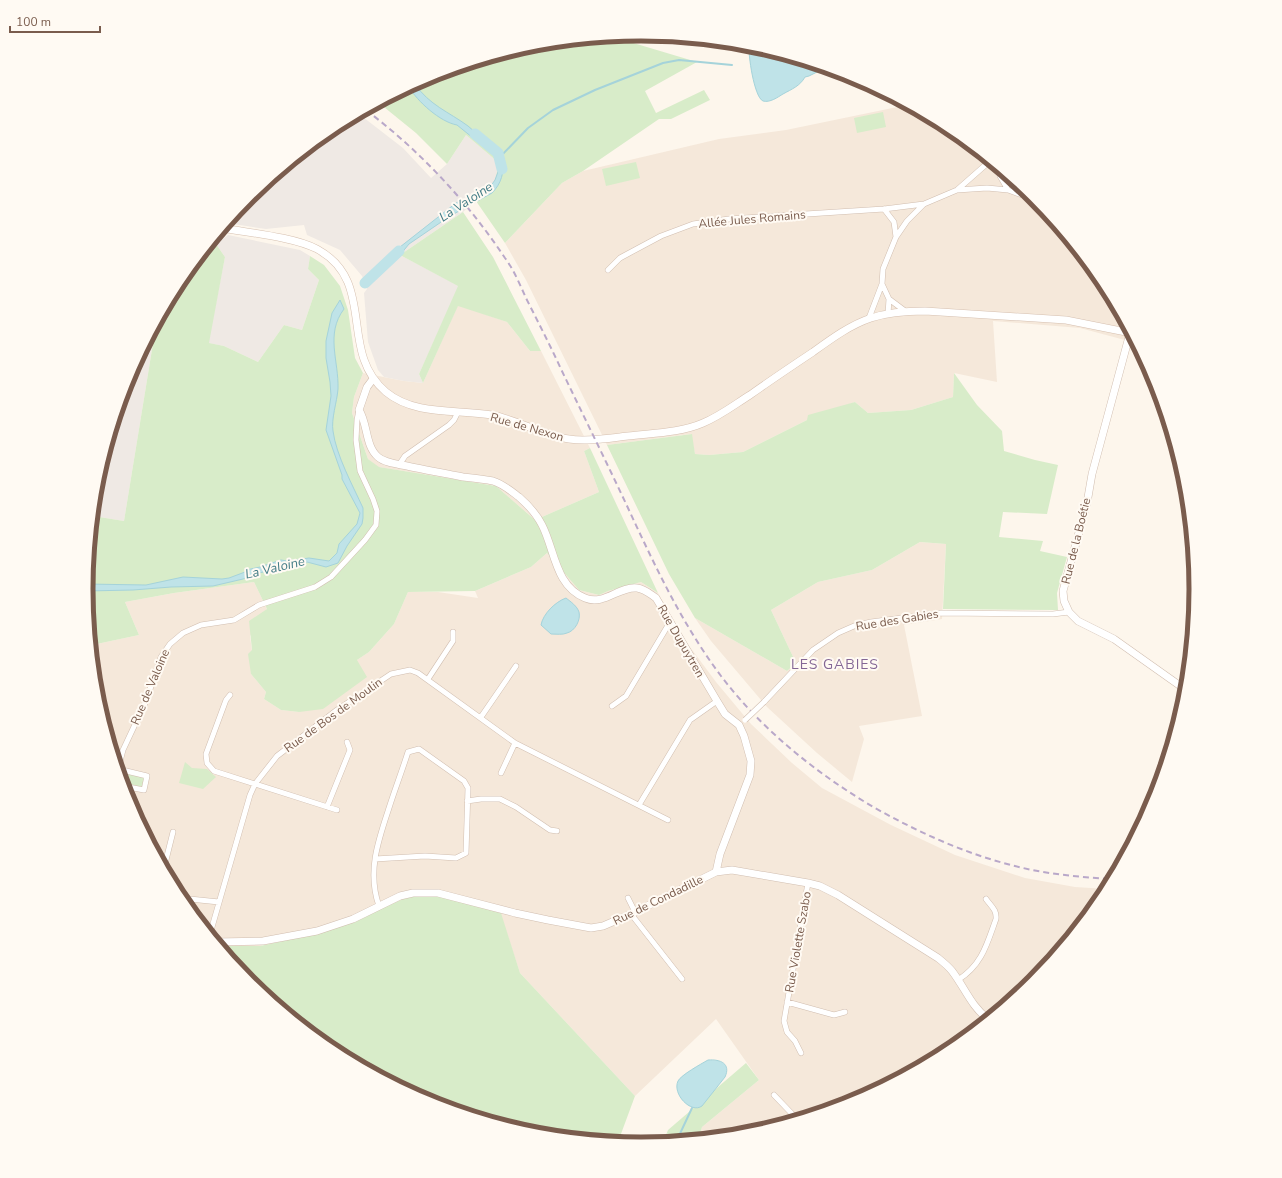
<svg xmlns="http://www.w3.org/2000/svg" width="1282" height="1178" viewBox="0 0 1282 1178" font-family="'Nunito Sans',sans-serif">
<style>
.residential{fill:#f5e8da}
.industrial{fill:#efe9e4}
.green{fill:#d8ecc9}
.water{fill:#bfe3e8;stroke:#a5d3da}
.lines{fill:none;stroke-linecap:round;stroke-linejoin:round}
.stream{stroke:#a5d3da;stroke-width:2}
.river{stroke:#bfe3e8;stroke-width:11}
.minor-casing{stroke:#d1beb0;stroke-width:6}
.tertiary-casing{stroke:#d1beb0;stroke-width:8}
.secondary-casing{stroke:#d6c0b0;stroke-width:8}
.minor{stroke:#fff;stroke-width:5}
.tertiary{stroke:#fff;stroke-width:7}
.secondary{stroke:#fff;stroke-width:7}
.rail{stroke:#b9a8c9;stroke-width:2;stroke-dasharray:6 4;stroke-linecap:butt}
.minor-bridge-casing{stroke:#d1beb0;stroke-width:6;stroke-linecap:butt}
.minor-bridge{stroke:#fff;stroke-width:5}
.labels{text-anchor:middle;dominant-baseline:central;stroke-width:4;stroke-linejoin:round;paint-order:stroke}
.street-label{font-size:12px;fill:#7a5c4d;stroke:#fffaf3}
.water-label{font-size:13px;font-style:italic;fill:#437c86;stroke:#fffaf3}
.quarter-label{font-size:14px;letter-spacing:1px;fill:#846695;stroke:#fffaf3}
.rim{fill:none;stroke:#7a5c4d;stroke-width:5}
</style>
<rect width="100%" height="100%" fill="#fdf6ec"/>
<path class="residential" d="M907 105 950 128 1034 197 1103 281 1136 343 1080 328 993 321 997 382 954 373 953 397 911 410 868 413 855 402 807 420 743 452 709 455 695 454 691 434 607 445 526 280 505 243 562 183 583 171 719 139 786 130Z
M458 305 507 322 530 351H541L590 448 584 451 599 492 535 520 496 486 378 467 368 459 352 413 354 397 363 373 404 381 423 383Z
M920 542 946 544 942 619 904 625 922 716 859 726 864 739 852 782 817 753 767 707 711 641 695 618 787 671 796 663 771 610 818 582 872 570Z
M547 553 579 590 599 595 608 591 641 582 658 593 687 643 716 682 751 724 792 763 822 788 891 825 955 855 1025 878 1075 887 1107 889 1102 898 1033 982 949 1051 853 1102 749 1133 699 1138 702 1127 759 1080 716 1019 635 1096 520 973 500 913 354 921 320 933 260 946H220L179 897 128 801 97 697 92 645 139 635 125 602 174 593 254 582 267 609 250 636 252 651 251 674 266 692 264 699 281 710 299 712 357 660 369 652 394 624 408 592H438L478 598 475 591 531 567Z"/>
<path class="industrial" d="M359 114 403 148 431 178 447 164 466 135 499 163 494 186 463 212 400 255 459 286 419 374 423 383 404 381 384 377 378 370 368 342 364 293 367 289 362 276 340 250 307 235 304 225 266 229 227 223 249 196 333 127Z
M228 235 300 250 310 256 308 269 319 280 302 330 284 325 258 362 224 346 208 343 225 257 216 244Z
M156 325 124 521 93 516 97 480 128 376Z"/>
<path class="green" d="M641 34 630 42 697 62 645 91 656 113 704 90 710 100 671 119H659L583 171 562 183 505 243 476 201 494 186 499 163 466 135 447 164 416 133 379 103 429 76 533 45Z
M883 112 886 127 857 133 854 118Z
M636 162 640 178 606 186 602 169Z
M463 212 493 257 541 351H530L507 322 458 306 423 383 419 374 458 286 400 255Z
M211 242 216 244 225 257 209 343 224 346 258 362 284 325 302 330 319 280 308 269 310 256 324 265 340 286 348 310 355 358 363 373 354 397 352 413 368 459 379 467 496 486 535 520 599 492 584 451 590 448 658 593 641 582 608 591 599 595 579 590 547 553 531 567 475 591 408 592 394 624 369 652 357 660 367 677 323 709 299 712 281 710 264 699 266 692 251 674 248 654 252 650 249 621 267 609 254 582 174 593 125 602 139 635 92 645 86 589 93 516 124 521 156 325 180 280Z
M954 373 977 405 1002 431 1004 451 1035 460 1058 465 1047 514 1003 512 999 537 1043 541 1040 551 1067 557 1057 593 1058 610 943 609 946 544 920 542 872 570 818 582 771 610 796 663 787 671 695 618 669 574 607 445 692 434 695 454 709 455 743 452 807 420 808 415 855 402 868 413 911 410 953 397Z
M185 762 192 768 207 769 216 777 203 789 179 783Z
M121 772 144 778 142 787 122 782 121 776Z
M435 895 501 913 520 973 635 1096 618 1142 533 1133 428 1102 332 1050 248 981 220 946H260L320 933 354 921 403 899 417 896Z
M746 1063 759 1080 702 1127 699 1138 663 1142 668 1130Z"/>
<path class="water" d="M749 45H750L825 68 809 76 805 77C800 86 792 89 783 94 778 97 770 103 763 101 754 97 748 54 749 45Z
M415 84C429 105 449 112 468 126 481 136 491 149 502 159 505 172 501 184 492 193L450 216 409 244 400 255 389 261 386 258 456 203 490 187 495 180 499 169 498 160 494 155 457 125C440 122 417 101 409 87Z
M340 300 344 309C325 334 339 361 338 389 337 402 331 419 333 431 336 455 353 486 363 508V518L362 524 347 546 338 563 326 567 307 562 259 573 243 579 213 586 171 587 133 590 86 591V584L146 585 183 577 222 579 229 578 245 572 246 570 260 567 281 560 287 561 309 558 329 561 337 553 339 544 357 524 360 513 342 479V475L326 430 331 396 330 382 326 358V341L332 313Z
M566 598C571 602 577 606 579 612 581 620 575 631 567 633 563 635 556 634 551 634L541 625C543 614 555 602 566 598Z
M708 1060C721 1059 731 1064 725 1077L702 1106C691 1114 672 1094 678 1081 681 1075 701 1064 708 1060Z"/>
<g class="lines">
<path class="stream" d="M499 158 528 128 553 110 595 90 663 63 679 60 732 65
M677 1140 692 1108"/>
<path class="river" d="M475 134 498 153 502 169
M365 283 399 251"/>
<defs>
<path id="minor" d="M957 190 987 188 1008 190 1000 176 999 168
M1008 190 1036 200
M884 209 894 222 896 237
M608 270 620 258 661 236 693 224 729 219 884 209 924 204
M882 284 889 299 905 311
M888 314 889 299
M869 318 882 284 883 269 896 237 907 221 924 204 957 190 990 161
M399 465 405 456 449 425 454 420 458 412
M428 679 453 641V632
M230 695 226 700 206 754 207 763 214 771 337 810
M764 702 813 650 838 633 854 626 871 622 941 613 1053 614 1069 612
M612 706 626 696 670 622
M481 717 516 666
M118 769 123 750 146 701 161 657 170 644 183 633 201 625 234 620 259 605 315 587 331 577 365 540 376 525 377 511 373 499 360 471 356 440 357 420 359 410
M118 769 147 776 144 790 123 786
M501 773 515 743
M467 801 481 799H500L516 807 550 830 557 831
M639 805 690 720 717 701
M327 807 350 750 347 742
M375 859 425 856 456 858 466 853 468 788 464 781 419 749 408 752C402 771 395 789 389 808 378 841 367 872 379 906
M164 868 173 832
M180 898 219 902
M628 898 635 912
M631 914 682 979
M210 934 250 795 255 784 277 756 337 710 391 674 410 670 418 673 515 743 668 820
M958 980C982 965 987 944 996 919 997 910 991 906 986 899
M787 1002 834 1015 845 1012
M801 1053 795 1041 787 1032 784 1021 808 883
M774 1095 797 1119
M743 1134C749 1127 758 1125 766 1128"/>
<path id="tertiary" d="M1130 333 1092 474 1087 503 1063 591 1064 601 1069 612 1078 621 1114 639 1186 690
M373 379 367 387 359 410C368 424 365 446 378 457 385 463 397 464 407 466 425 470 444 473 463 477 473 478 484 479 493 481 503 484 511 491 519 497 527 504 537 515 542 525 555 550 555 586 585 598 604 606 619 586 637 588 645 589 650 594 656 598L717 701 725 714 739 725 744 736 751 761 750 775 720 854 716 872
M216 942 263 941 317 931 353 919 400 896 413 893H438L515 913 548 920 591 928 603 926 631 914 716 872 732 870 808 883 820 886 838 895 938 958C943 962 948 966 952 971 965 988 971 1006 988 1019"/>
<path id="secondary" d="M222 228C250 233 294 237 317 249 378 282 337 351 386 392 415 416 457 409 492 415 518 420 542 435 569 439 588 442 609 438 628 436 652 433 680 433 703 423 720 416 734 405 750 395 771 380 792 366 813 352 831 339 850 325 871 318 889 312 907 311 925 311L1066 320 1131 333"/>
</defs>
<use href="#minor" class="minor-casing"/>
<use href="#tertiary" class="tertiary-casing"/>
<use href="#secondary" class="secondary-casing"/>
<use href="#minor" class="minor"/>
<use href="#tertiary" class="tertiary"/>
<use href="#secondary" class="secondary"/>
<path class="rail" d="M366 110C420 151 467 201 505 258 514 270 520 285 526 298 538 322 550 345 561 369 583 415 606 461 628 508 655 566 682 624 721 676 762 730 817 774 875 808 918 832 964 853 1011 865 1044 874 1079 877 1112 879"/>
<defs>
<path id="minor-bridge" d="M745 720 764 702"/>
</defs>
<use href="#minor-bridge" class="minor-bridge-casing"/>
<use href="#minor-bridge" class="minor-bridge"/>
</g>
<g class="labels">
<g class="street-label">
<text transform="translate(752 219) rotate(-5)">Allée Jules Romains</text>
<text transform="translate(527 427) rotate(16)">Rue de Nexon</text>
<text transform="translate(1076 541) rotate(-76)">Rue de la Boétie</text>
<text transform="translate(897 620) rotate(-9)">Rue des Gabies</text>
<text transform="translate(681 641) rotate(60)">Rue Dupuytren</text>
<text transform="translate(150 687) rotate(-67)">Rue de Valoine</text>
<text transform="translate(333 715) rotate(-36)">Rue de Bos de Moulin</text>
<text transform="translate(658 900) rotate(-26)">Rue de Condadille</text>
<text transform="translate(798 942) rotate(-80)">Rue Violette Szabo</text>
</g>
<g class="water-label">
<text transform="translate(466 202) rotate(-33)">La Valoine</text>
<text transform="translate(275 568) rotate(-13)">La Valoine</text>
</g>
<g class="quarter-label">
<text x="835" y="664">LES GABIES</text>
</g>
</g>
<path d="M0 0H1282V1178H0ZM93 589a548 548 0 1 1 1096 0a548 548 0 1 1-1096 0Z" fill="#fffaf3" fill-rule="evenodd"/>
<path class="rim" d="M93 589a548 548 0 1 1 1096 0a548 548 0 1 1-1096 0Z"/>
<path d="M10 26v6h90v-6" fill="none" stroke="#7a5c4d" stroke-width="2"/>
<text x="16" y="26" font-size="12" fill="#7a5c4d" stroke="#fffaf3" stroke-width="3" paint-order="stroke">100 m</text>
</svg>
